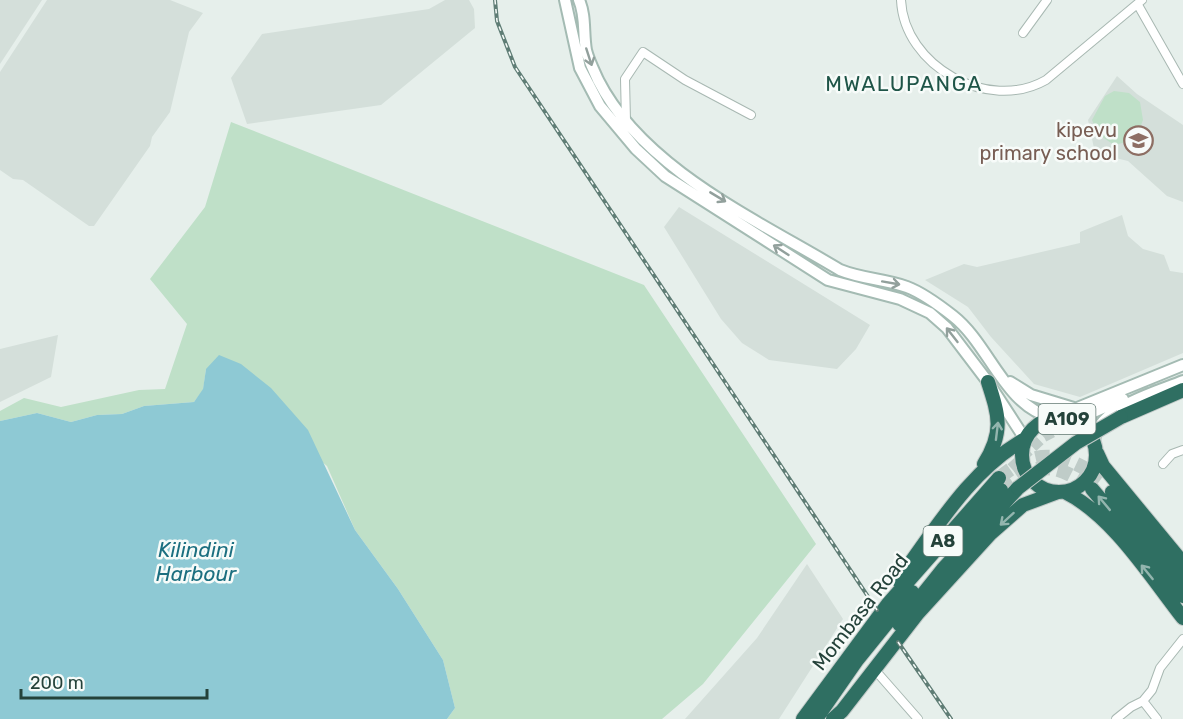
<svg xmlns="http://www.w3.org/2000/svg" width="1183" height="719" viewBox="0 0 1183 719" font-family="Rubik,sans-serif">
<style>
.built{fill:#d4dfda}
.green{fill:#bfe0c8}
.water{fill:#8ec9d4}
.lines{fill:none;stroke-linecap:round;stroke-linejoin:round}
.secondary-tunnel{stroke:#bfccc8;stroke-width:10;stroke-dasharray:10 5;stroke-linecap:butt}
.highway-tunnel{stroke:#bfccc8;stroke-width:14;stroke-dasharray:14 7;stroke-linecap:butt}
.street-casing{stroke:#a8b8b2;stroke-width:10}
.secondary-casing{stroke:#a4bbb3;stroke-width:14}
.highway-casing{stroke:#c2cac8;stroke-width:16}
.street{stroke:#fff;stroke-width:8}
.secondary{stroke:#fff;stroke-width:10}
.highway{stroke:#2f6f62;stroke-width:14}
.rail-casing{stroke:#5f7d75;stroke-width:4}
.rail{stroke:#f7fbf9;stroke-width:1.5;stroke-dasharray:4.5;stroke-linecap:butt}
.highway-bridge-casing{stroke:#c2cac8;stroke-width:16;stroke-linecap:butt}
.highway-bridge{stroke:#2f6f62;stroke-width:14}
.oneway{stroke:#92a09c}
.oneway2{stroke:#93b5ae}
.labels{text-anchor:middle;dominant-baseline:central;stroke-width:5;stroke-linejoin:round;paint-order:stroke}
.shield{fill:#f7fbf9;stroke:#637a73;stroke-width:1.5}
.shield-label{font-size:18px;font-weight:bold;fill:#24423a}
.education-label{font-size:20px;fill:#785e54;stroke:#f7fbf9;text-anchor:end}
.street-label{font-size:20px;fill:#24423a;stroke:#f7fbf9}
.neighbourhood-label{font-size:21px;letter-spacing:1.5px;fill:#1f5548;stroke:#f7fbf9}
.water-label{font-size:21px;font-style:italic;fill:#1c6f80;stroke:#f7fbf9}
</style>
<rect width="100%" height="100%" fill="#e6efeb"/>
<path class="built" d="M0 0H42L0 64Z
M47 0H170L203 13 189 32 170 112 152 137 150 146 94 226H89L23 180 13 179 0 170V72Z
M445 0H469L474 9 475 28 381 105 247 124 231 78 262 34 429 9Z
M1117 76 1137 94 1183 125V202L1167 196 1128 161 1095 153 1088 120Z
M679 207 870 325 856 349 837 369 769 360 742 343 721 319 664 227Z
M1122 215 1128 236 1143 249 1164 255 1170 271 1183 273V353L1080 397 1034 384 991 337 968 307 925 280 964 264 977 267 1080 243V232Z
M58 335 51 377 0 402V349Z
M807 564 843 619 779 719H685L757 638Z"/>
<path class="green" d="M1114 91 1129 93 1140 102 1143 120 1135 140 1114 145 1098 134 1092 120 1105 96Z
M231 122 644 285 816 544 703 684 662 719H447L455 708 443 660 398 589 355 530 327 466 206 369 203 390 194 402 144 406 122 414 97 415 71 422 37 413 0 421V411L24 398 61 407 139 390 165 389 187 324 150 279 205 207Z"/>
<path class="water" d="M219 355 241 364 271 388 308 430 355 530 398 589 443 660 455 708 447 719H0V421L37 413 71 422 97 415 122 414 144 406 194 402 203 389 206 369Z"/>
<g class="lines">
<path class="secondary-tunnel" d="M1011 468 1044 437 1087 415"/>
<path class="highway-tunnel" d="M999 478C1036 447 1064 452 1101 479
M1001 490C1034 459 1058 463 1092 489"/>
<defs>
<path id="street" d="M901 0C904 66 988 113 1046 80L1142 0
M1138 5 1183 84
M1023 33 1047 0
M626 121 625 79 643 52 685 80 751 115
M1163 464 1172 454 1183 450
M875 670 918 719
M1143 701 1157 719
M1116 719 1131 707 1143 701 1152 690 1160 668 1183 639"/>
<path id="secondary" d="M565 0 580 68 600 106 636 149 665 176 828 280 900 299 930 313 947 328 988 382 1025 439
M579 0C586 16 583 33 586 50 588 59 594 71 598 80 643 169 757 220 840 270 862 279 885 279 907 287 923 293 939 305 953 316 990 345 1004 406 1053 418L1183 365
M1010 382 1031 395 1077 409
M1087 415 1123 399
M1094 443C1094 408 1157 392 1183 381"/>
<path id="highway" d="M1121 417 1183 390
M1022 455a37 37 0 1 1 74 0a37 37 0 1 1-74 0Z
M1097 453 1103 466 1183 563
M984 464C1004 432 999 416 988 382
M1092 489 1183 596
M1065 492C1113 516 1150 576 1183 618
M1112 492 1183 579
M953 546 1001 490
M898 580C935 530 970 470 1025 439
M899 624 943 569 1018 488
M803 719 888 604 999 478
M816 719 857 660 912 592
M833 719 842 711 918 613 990 534 1023 505 1058 492"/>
</defs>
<use href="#street" class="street-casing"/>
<use href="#secondary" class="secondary-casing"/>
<use href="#highway" class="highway-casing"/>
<use href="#street" class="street"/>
<use href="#secondary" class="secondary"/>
<use href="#highway" class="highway"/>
<defs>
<path id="rail" d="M495 0 497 21 515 67 877 610
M898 642 951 719"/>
</defs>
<use href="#rail" class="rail-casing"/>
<use href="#rail" class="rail"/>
<defs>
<path id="highway-bridge" d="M1018 488 1076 443 1121 417"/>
</defs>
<use href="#highway-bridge" class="highway-bridge-casing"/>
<use href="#highway-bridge" class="highway-bridge"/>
</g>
<defs><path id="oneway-shaft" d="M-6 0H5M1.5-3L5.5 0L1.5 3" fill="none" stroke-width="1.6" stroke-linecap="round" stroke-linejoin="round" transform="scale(1.5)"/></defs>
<g class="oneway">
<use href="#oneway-shaft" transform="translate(589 57) rotate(72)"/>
<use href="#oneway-shaft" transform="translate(718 197) rotate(31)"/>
<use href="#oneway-shaft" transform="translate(781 250) rotate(-147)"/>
<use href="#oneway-shaft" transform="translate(891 283) rotate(10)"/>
<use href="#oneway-shaft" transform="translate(952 335) rotate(-128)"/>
</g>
<g class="oneway2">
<use href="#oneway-shaft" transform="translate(997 431) rotate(-83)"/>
<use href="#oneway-shaft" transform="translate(1104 503) rotate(-130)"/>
<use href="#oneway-shaft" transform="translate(1007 519) rotate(138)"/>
<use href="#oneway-shaft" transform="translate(1147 572) rotate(-129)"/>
</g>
<defs>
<symbol id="school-ring" viewBox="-11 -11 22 22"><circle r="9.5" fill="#f7fbf9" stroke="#8d6e63" stroke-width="1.5"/><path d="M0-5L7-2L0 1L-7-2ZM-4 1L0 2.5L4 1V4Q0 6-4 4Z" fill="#8d6e63"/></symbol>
</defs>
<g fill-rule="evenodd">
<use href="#school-ring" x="1122" y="124" width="33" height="33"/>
</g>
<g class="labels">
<g class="shield">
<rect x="1038.5" y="404" width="57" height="30" rx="4.5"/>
<rect x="923.5" y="526" width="39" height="30" rx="4.5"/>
</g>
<g class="shield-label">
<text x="1067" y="419">A109</text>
<text x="943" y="541">A8</text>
</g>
<g class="education-label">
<text x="1117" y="130">kipevu<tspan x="1117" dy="23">primary school</tspan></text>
</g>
<g class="street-label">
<text transform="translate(860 612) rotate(-52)">Mombasa Road</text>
</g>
<g class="neighbourhood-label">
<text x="904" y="83">MWALUPANGA</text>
</g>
<g class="water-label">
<text x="196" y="549">Kilindini<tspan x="196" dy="24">Harbour</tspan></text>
</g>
</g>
<path d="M21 689v9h186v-9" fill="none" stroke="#24423a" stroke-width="3"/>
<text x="30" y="689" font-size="18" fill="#24423a" stroke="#f7fbf9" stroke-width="4.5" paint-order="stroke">200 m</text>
</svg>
